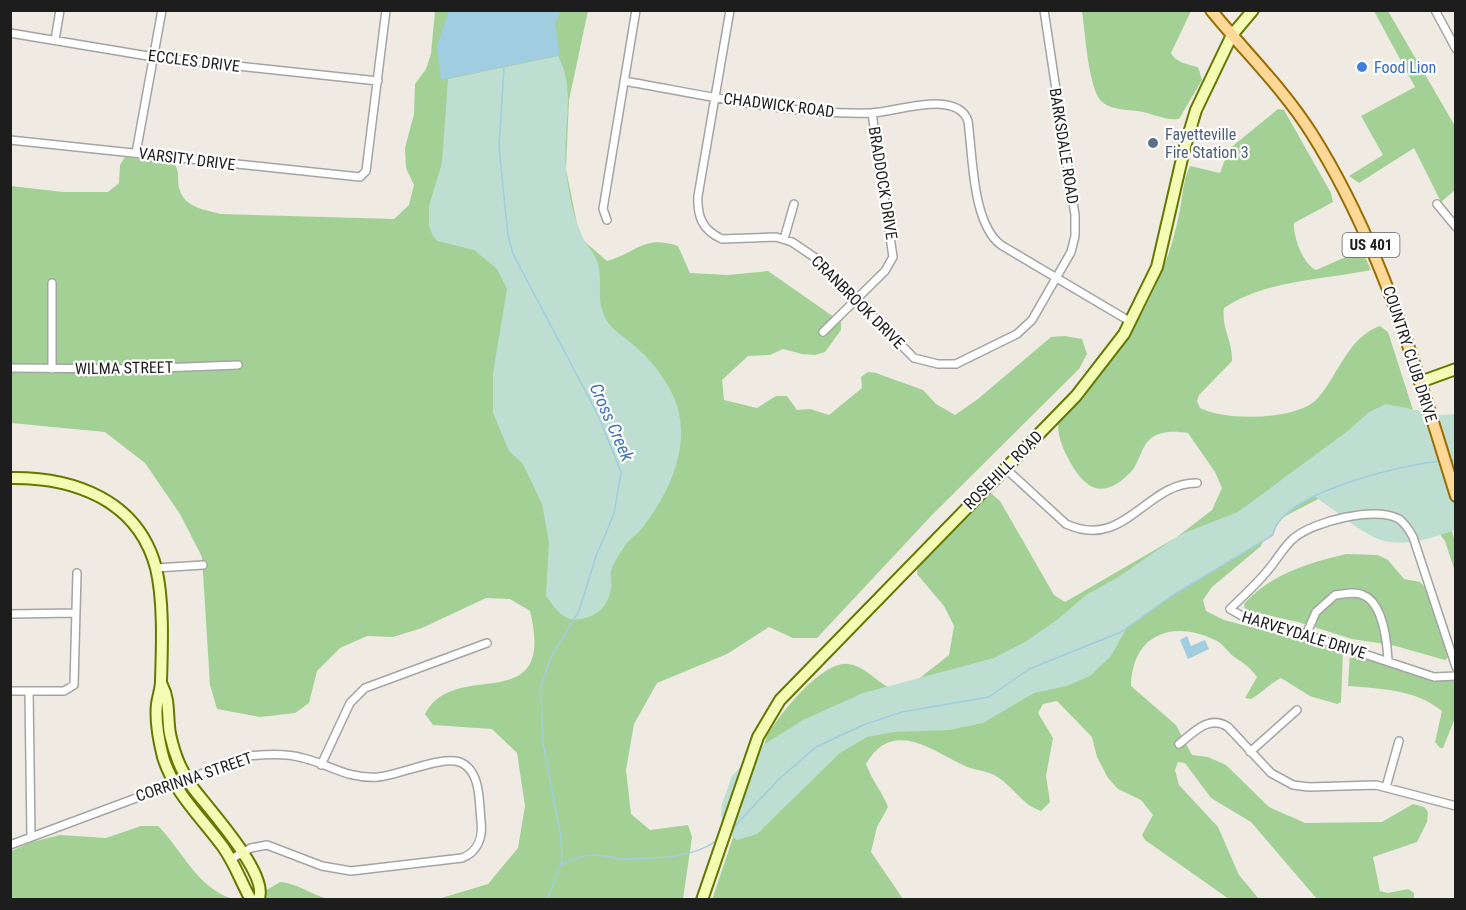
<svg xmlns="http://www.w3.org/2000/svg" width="1466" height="910" viewBox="0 0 1466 910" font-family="'Roboto Condensed',sans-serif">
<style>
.forest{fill:#a3d095}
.wetland{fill:#beded1}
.water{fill:#a0cddf}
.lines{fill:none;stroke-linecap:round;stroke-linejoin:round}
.stream{stroke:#a0cddf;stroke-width:1.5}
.street-casing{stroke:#a4a4a4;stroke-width:10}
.secondary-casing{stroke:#647800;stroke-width:14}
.primary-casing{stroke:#966d00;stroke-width:14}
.street{stroke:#fff;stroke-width:7}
.secondary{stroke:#f4fcb3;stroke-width:10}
.primary{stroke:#ffd897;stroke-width:10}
.shop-dot{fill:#3f7fe0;stroke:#fff;stroke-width:2}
.service-dot{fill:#5c6f8a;stroke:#fff;stroke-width:2}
.labels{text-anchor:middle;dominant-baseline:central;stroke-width:4.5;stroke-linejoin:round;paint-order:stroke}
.shield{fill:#fff;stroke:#616161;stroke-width:1.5}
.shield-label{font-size:15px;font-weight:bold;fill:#1d1d1d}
.street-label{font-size:16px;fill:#1d1d1d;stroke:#fff}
.shop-label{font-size:16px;fill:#366cbe;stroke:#fff;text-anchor:start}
.service-label{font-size:16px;fill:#4e5e75;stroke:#fff;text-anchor:start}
.water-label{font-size:18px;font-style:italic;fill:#4575b1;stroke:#fff}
</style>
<rect width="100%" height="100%" fill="#efebe2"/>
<path class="forest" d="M435 11H588L569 100 566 169 577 224 584 241 607 261C636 253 644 234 678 246L690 273 728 275 768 271 841 322V330L825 352 815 355 802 354 783 349 770 355 748 356 722 380 724 400 757 408 776 396H787L797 410 810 409 829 415 862 388 861 377 868 372 876 373 923 390 936 404 955 415 978 399 1051 337 1065 336 1082 339 1087 354 1079 369 932 515 817 638H793L769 627 727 654 657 683 634 724 626 770 631 814 650 830 688 825 692 837 683 899H438L488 884 518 848 525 806 517 753 492 729 433 725 425 714C454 656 557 721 530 611L510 599 486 598 422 628 393 637 367 636 340 648 317 671 309 703 295 713 260 717 217 709 210 685 202 557 180 514 145 463 105 432 11 423V186L63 192H108L119 183 120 165 125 157 174 163C181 173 176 181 180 191 186 208 206 210 221 214L394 219 409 205 414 185 406 168 405 148 414 114 415 84 426 69 431 54Z
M1082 11H1191L1171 53C1175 62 1189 65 1198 67L1202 80 1179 119C1164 120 1156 115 1143 112 1129 109 1113 111 1102 102 1088 89 1085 30 1082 11Z
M1374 11H1388L1455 126V190L1441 202 1414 148 1359 183 1349 176 1383 155 1361 116 1415 87Z
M1278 109 1284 110 1331 193 1333 202 1294 223C1293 237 1303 264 1316 270L1362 250 1371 270C1322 280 1266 280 1224 308 1221 327 1233 342 1232 361L1199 395 1197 401 1200 408C1225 421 1298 421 1318 398 1338 375 1349 336 1380 326L1388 332 1455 541V572L1445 541 1429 520 1324 496 1270 524 1261 546 1212 587 1203 600 1206 611 1224 620 1343 651 1341 702 1337 704 1310 696 1281 678C1270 683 1262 693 1251 699L1245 698 1257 677C1249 666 1243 663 1233 656 1227 651 1222 643 1215 640 1172 619 1132 635 1131 686L1176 725 1192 755 1208 757 1226 765 1269 807 1305 823 1382 822 1413 804 1424 807 1428 812 1427 822 1417 842 1373 857 1380 891 1388 893 1408 889 1414 893V899H1317L1251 822 1211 798 1185 763 1178 762 1175 770 1179 785 1218 827 1239 875 1259 899H1229L1145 840 1142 835 1153 815 1141 800 1118 789 1108 778 1097 757 1092 737 1057 701 1043 704 1038 713 1053 738 1046 776 1050 802 1041 811C1021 805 1012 784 994 775 984 770 972 770 963 765 930 749 892 719 866 764 872 781 882 791 888 807L877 827 871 852 903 899 712 900 767 736C779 715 822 660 849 664 863 666 876 680 889 688L916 681 949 655 954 626 944 606 917 574 918 564 983 497 992 494 1000 501 1054 595 1065 602 1177 537 1212 510 1222 488 1215 472 1188 433C1175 431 1160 430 1149 440 1141 448 1139 463 1131 472 1104 499 1087 492 1070 462 1063 448 1058 439 1058 423 1102 372 1138 333 1163 268 1170 252 1175 233 1179 215 1183 198 1182 183 1190 166L1220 173 1229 149Z
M1346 554 1378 555 1388 560 1404 579 1420 582 1429 592 1441 632 1452 640 1455 652 1445 660 1392 645 1352 639 1298 622 1245 610 1244 604C1270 574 1309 563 1346 554Z
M1350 652 1434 680 1455 679V718L1443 748H1440L1435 742 1442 711C1415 689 1381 689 1348 686Z
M141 826H158C183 851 197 888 233 899H11V851L32 842 60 835 106 838Z
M280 882C296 883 311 894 328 899L238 900 265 891Z"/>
<path class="wetland" d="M558 56C577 90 562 130 566 168 568 190 573 218 583 238 587 247 594 251 597 261 603 277 597 294 602 310 608 330 624 335 638 349 655 364 672 387 678 409 689 452 668 494 643 527 637 535 629 539 624 547 620 554 613 563 611 571 610 577 612 583 611 589 608 606 598 616 581 619 563 622 556 609 546 596L549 542 542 504 523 464 509 451 493 413V373L507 289 497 269 474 250 437 241 432 234 429 226V206L442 163 448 79Z
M1386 404 1441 415 1455 414V530C1378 558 1374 537 1314 496 1300 504 1276 518 1273 535L1170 597 1126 629 1111 656 1090 676 1067 686 1034 693 983 723 949 730 894 732 867 737 840 753 757 834 737 840 725 831 721 815 722 804 732 776 760 747 803 720 863 693 994 658 1025 642 1057 620 1086 595 1120 576 1169 542 1184 533 1238 512 1349 430 1369 412Z"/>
<path class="water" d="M449 11H561L555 24 560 55 441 80 437 45Z
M1187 636 1191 646 1205 640 1209 649 1188 659 1180 640Z"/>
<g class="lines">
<path class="stream" d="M504 68 499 147 508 236 513 254 598 415 621 472 614 514 596 556 579 611 551 657 541 686 543 743 561 837 562 861 547 900
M1450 461 1456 460
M732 829 778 780 816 747 863 725 902 712 989 697 1029 669 1121 632 1170 597 1273 535C1280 492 1406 464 1442 461
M561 865C575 857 590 853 606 856 611 857 615 859 620 859 652 858 689 860 716 841"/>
<defs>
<path id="street" d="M730 10 698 196C697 216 702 230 722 239L776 237 792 242 814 257 914 358 938 364H956L966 359 1017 334 1032 320 1071 252 1075 236V215L1044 10
M1435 10 1456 49
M10 33 154 57 378 81
M55 40 60 10
M624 81C705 95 788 115 871 113 897 112 957 89 968 121 973 157 972 223 1001 245L1131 322
M10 140 360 177 366 171 386 10
M136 153 162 10
M1437 204 1456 227
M607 220 603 209 636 10
M784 239 794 204
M823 332 885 271 893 257 872 113
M10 368 134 369 238 365
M52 369V283
M1005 468 1066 524C1125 551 1146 482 1197 483
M156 568 203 565
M10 614 76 613
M1306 635 1316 612 1335 595C1344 594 1355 591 1363 595 1383 603 1387 642 1388 660
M1456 667 1413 537C1409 530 1406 524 1399 519 1376 506 1314 521 1294 538 1284 546 1277 560 1268 570 1257 584 1243 596 1230 609L1247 619 1286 628 1434 677 1456 676
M10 691H64L74 685 77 573
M29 691 31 837
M1179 744C1193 733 1209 714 1228 727L1271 773 1293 785 1309 787 1376 785 1456 806
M1250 752 1297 710
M321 765 350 703 365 688 487 643
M1386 787 1399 741
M10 845 249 756C267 754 286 753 303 758 331 765 347 779 378 777 400 775 445 754 462 763 481 773 479 802 481 821 483 837 478 852 462 858L351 871 322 866 267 845 251 848 231 859"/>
<path id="secondary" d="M1420 382 1456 369
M10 478C74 477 138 500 156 568 164 601 162 648 161 681 161 689 158 696 157 704 155 721 159 741 163 757 174 793 202 818 223 847 235 864 241 882 251 900
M162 685C170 700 167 717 170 734 174 753 182 773 193 788 207 807 272 877 258 900
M702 900 758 737 780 700 1076 396 1124 334 1157 267 1184 150 1196 110 1232 35 1253 10"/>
<path id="primary" d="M1211 10C1245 52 1283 88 1312 134 1382 245 1417 371 1456 496"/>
</defs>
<use href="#street" class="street-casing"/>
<use href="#secondary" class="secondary-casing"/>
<use href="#primary" class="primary-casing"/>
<use href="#street" class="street"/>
<use href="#secondary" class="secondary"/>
<use href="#primary" class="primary"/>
</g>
<circle class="shop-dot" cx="1362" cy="67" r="6"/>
<circle class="service-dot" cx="1153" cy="143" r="6"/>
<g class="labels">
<rect class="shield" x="1342.5" y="233" width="57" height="24" rx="4.5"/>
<g class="shield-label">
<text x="1371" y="245">US 401</text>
</g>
<g class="street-label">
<text transform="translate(194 61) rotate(7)">ECCLES DRIVE</text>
<text transform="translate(779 105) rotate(7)">CHADWICK ROAD</text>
<text transform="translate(1064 146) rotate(81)">BARKSDALE ROAD</text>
<text transform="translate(187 159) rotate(7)">VARSITY DRIVE</text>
<text transform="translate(883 183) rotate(81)">BRADDOCK DRIVE</text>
<text transform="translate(858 302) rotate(45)">CRANBROOK DRIVE</text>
<text transform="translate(1410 354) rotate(72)">COUNTRY CLUB DRIVE</text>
<text transform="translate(124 368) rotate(-1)">WILMA STREET</text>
<text transform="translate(1003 470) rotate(-45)">ROSEHILL ROAD</text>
<text transform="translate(1304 635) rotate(17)">HARVEYDALE DRIVE</text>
<text transform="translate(194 777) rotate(-19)">CORRINNA STREET</text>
</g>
<g class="shop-label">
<text x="1374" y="67">Food Lion</text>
</g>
<g class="service-label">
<text x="1165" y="134">Fayetteville<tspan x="1165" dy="18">Fire Station 3</tspan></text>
</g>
<g class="water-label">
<text transform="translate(612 422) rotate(66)">Cross Creek</text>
</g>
</g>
<rect width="1466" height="910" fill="none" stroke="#1d1d1d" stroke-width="24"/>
</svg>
